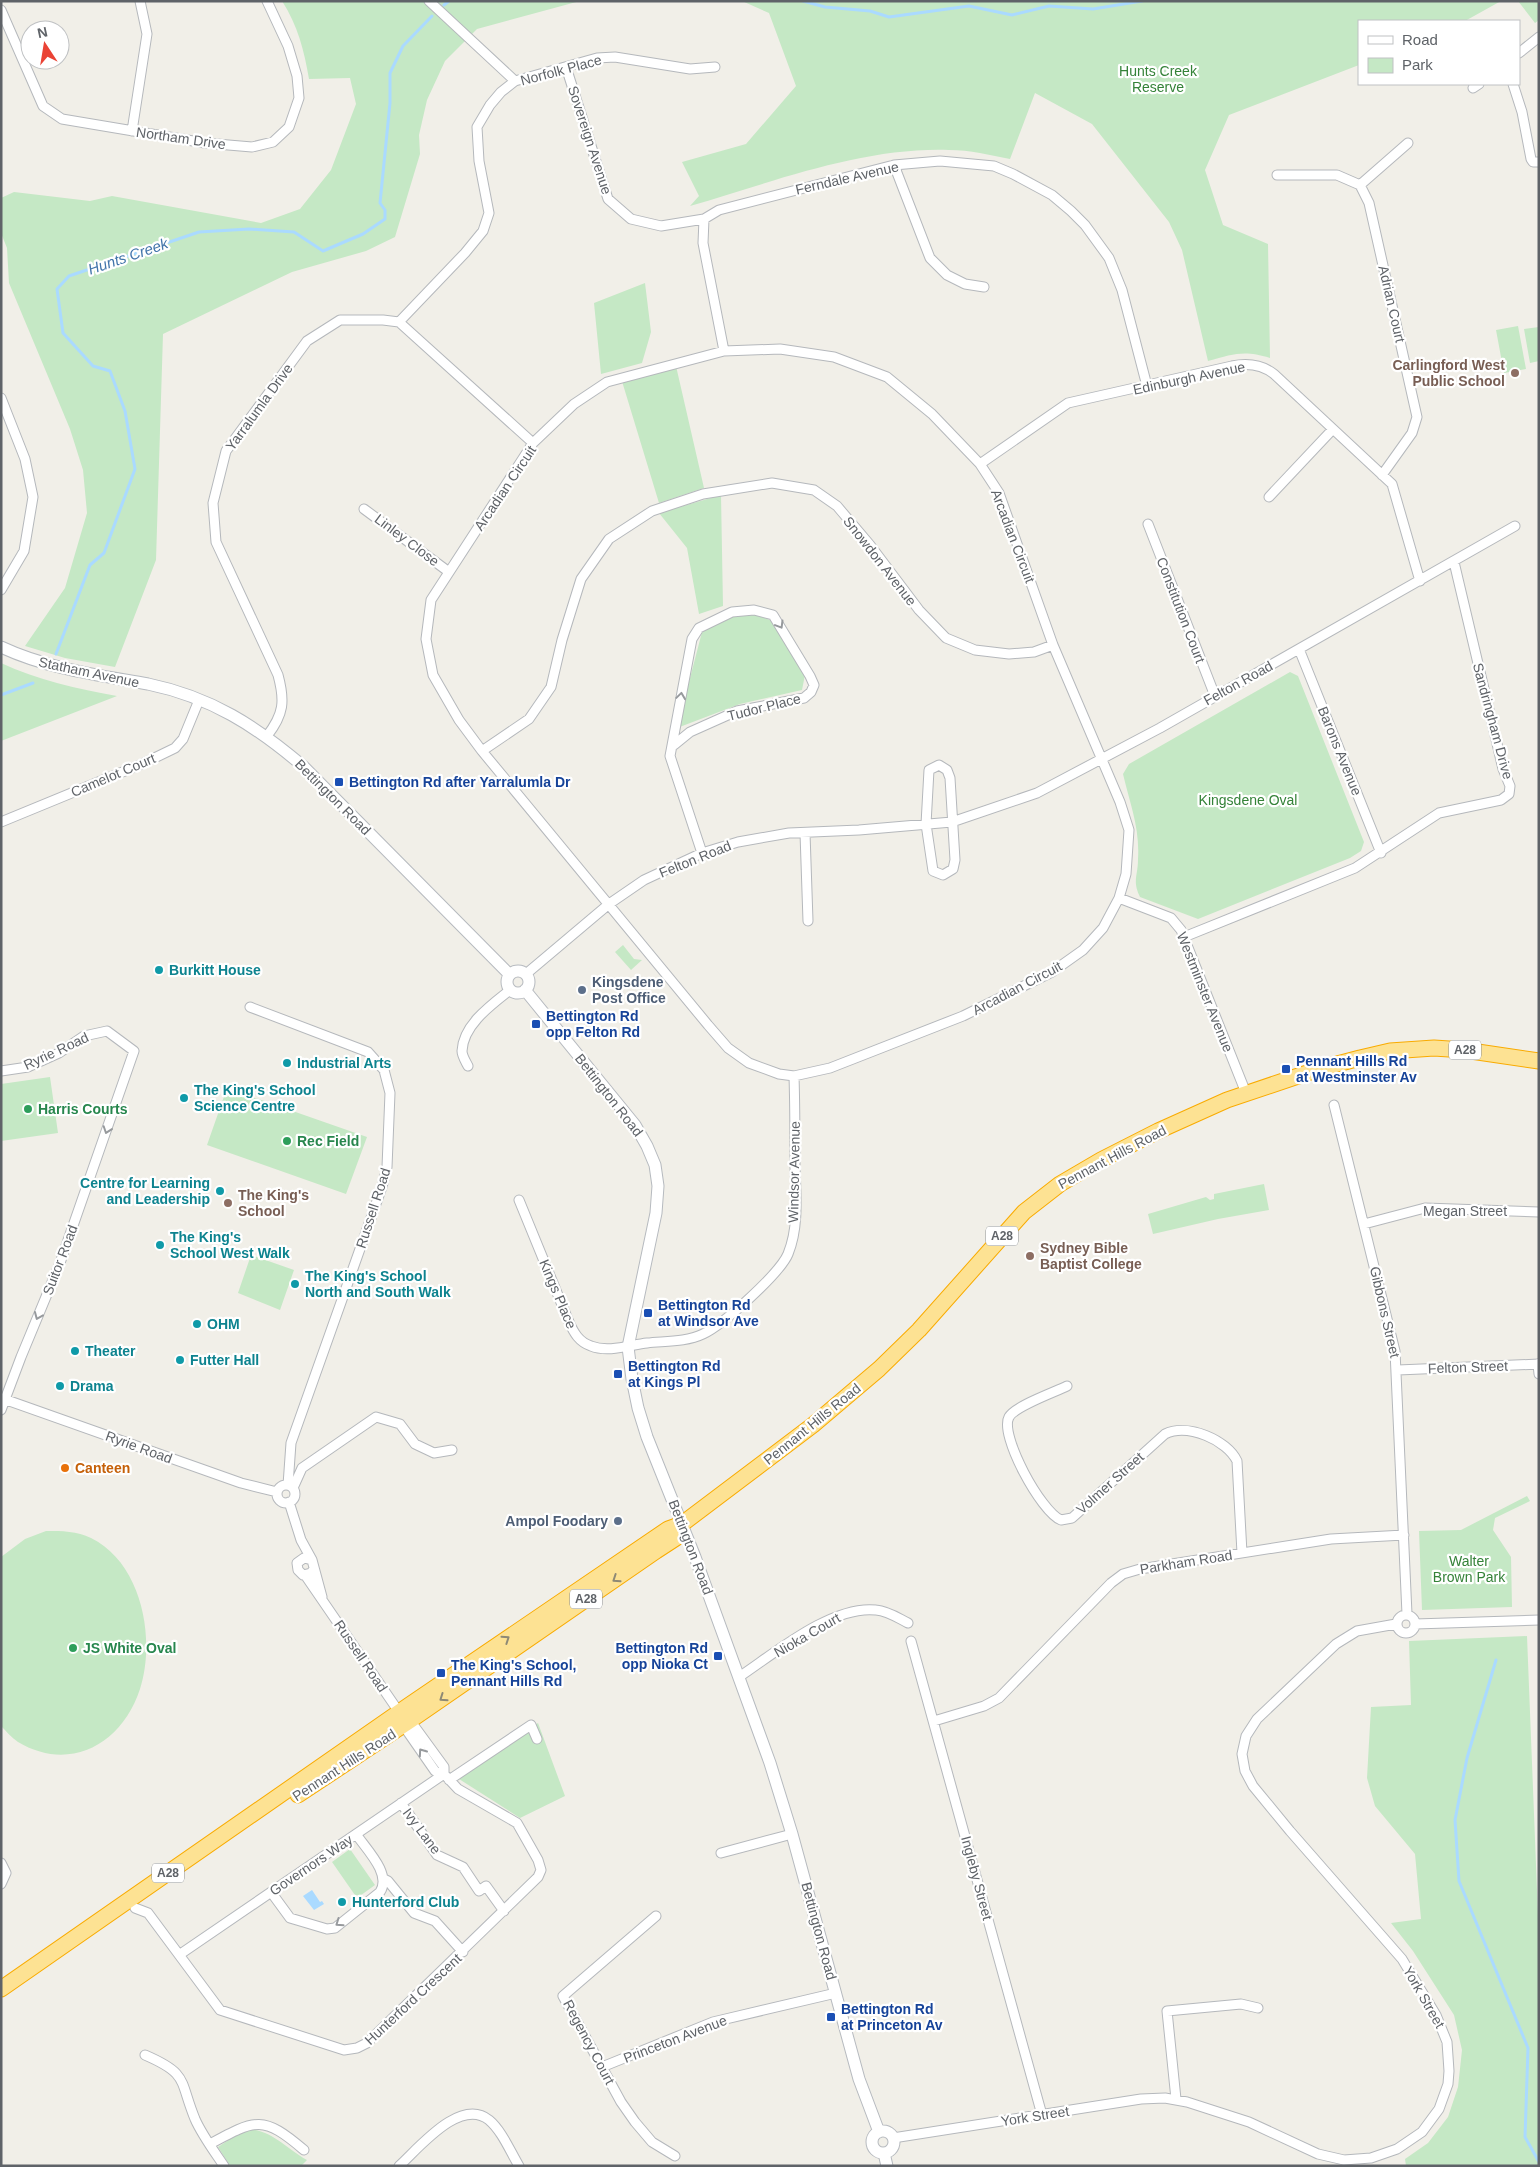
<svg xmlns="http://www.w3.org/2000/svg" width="1540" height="2167" viewBox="0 0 1540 2167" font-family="Helvetica,sans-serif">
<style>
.green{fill:#c5e8c5}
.water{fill:#aadaff}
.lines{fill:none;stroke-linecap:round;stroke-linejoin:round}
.stream{stroke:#aadaff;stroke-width:3}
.street-casing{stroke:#b5b8bc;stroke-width:11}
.secondary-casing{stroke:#b6babf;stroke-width:13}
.highway-casing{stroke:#f9ab00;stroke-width:17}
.street{stroke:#fff;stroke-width:9}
.secondary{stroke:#fff;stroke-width:11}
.highway{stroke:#fde293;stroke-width:15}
.oneway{stroke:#979a9d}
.oneway2{stroke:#8e8975}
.education-dot{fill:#8d6e63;stroke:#fff;stroke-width:2}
.transit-dot{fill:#1a4fb4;stroke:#fff;stroke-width:2}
.culture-dot{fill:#0f9aa8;stroke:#fff;stroke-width:2}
.service-dot{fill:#5c6f8a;stroke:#fff;stroke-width:2}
.leisure-dot{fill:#2e9e5b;stroke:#fff;stroke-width:2}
.food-dot{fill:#e8710a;stroke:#fff;stroke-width:2}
.labels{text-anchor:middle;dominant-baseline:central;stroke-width:4.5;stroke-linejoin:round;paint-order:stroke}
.shield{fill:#fff;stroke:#8f9295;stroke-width:1}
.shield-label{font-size:12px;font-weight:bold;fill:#5f6368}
.street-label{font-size:14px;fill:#5f6368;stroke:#fff}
.park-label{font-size:14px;fill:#348238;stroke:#fff}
.education-label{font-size:14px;font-weight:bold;fill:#785e54;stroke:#fff;text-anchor:start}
.transit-label{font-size:14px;font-weight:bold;fill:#164399;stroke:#fff;text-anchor:start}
.culture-label{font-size:14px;font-weight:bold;fill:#0d838f;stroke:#fff;text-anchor:start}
.service-label{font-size:14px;font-weight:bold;fill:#4e5e75;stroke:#fff;text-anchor:start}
.leisure-label{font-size:14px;font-weight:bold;fill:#27864d;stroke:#fff;text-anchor:start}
.food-label{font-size:14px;font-weight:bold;fill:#c56008;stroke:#fff;text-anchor:start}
.water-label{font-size:15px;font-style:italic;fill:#4174aa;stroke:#fff}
</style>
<rect width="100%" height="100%" fill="#f1efe8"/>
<path class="green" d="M282 1H580L477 29 445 61 427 100 419 135 420 154 395 237 366 251 292 272 163 334 156 560 115 667 65 658 25 646 65 588 87 513 83 470 70 429 9 283 7 248 1 233V198L14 192 90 201 112 196 261 223 300 209 331 170 356 104 350 78 309 79C304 50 298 26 282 1Z
M742 1H1501L1465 21H1359V65L1229 115 1205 170 1223 225 1268 244 1270 358C1244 350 1234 354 1208 361L1182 250 1169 222 1092 124 1035 93 1010 159C990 155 970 150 949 150 862 147 773 182 690 206L699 196 682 162 746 144 796 86 769 13Z
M1518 1H1539V20L1535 23Z
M645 283 651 332 642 363 601 374 594 303Z
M1518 326 1526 369 1504 373 1496 330Z
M1539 327V361L1530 363 1524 329Z
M676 366 704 488 659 503 621 378Z
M721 495 723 606 699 614 687 548 659 513Z
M754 614 772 621 805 675 802 690 740 704 677 728 702 632 731 616Z
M1 663C37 680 78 689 117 696L1 741Z
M1290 672 1298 676 1364 842 1361 851 1350 858 1198 919 1140 897C1132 881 1138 876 1138 859 1140 828 1130 804 1123 774L1129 764Z
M623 945 634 959 642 960 631 970 615 952Z
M50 1077 58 1133 1 1141V1084Z
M227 1088 367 1137 346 1194 207 1145Z
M1264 1184 1269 1210 1218 1219 1153 1234 1148 1214 1206 1197 1210 1200 1214 1199V1194Z
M251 1255 294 1270 280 1310 238 1293Z
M1527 1496 1530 1501 1495 1518 1493 1530 1511 1557 1512 1607 1422 1610 1419 1531 1461 1530Z
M46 1531C62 1531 77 1531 91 1538 142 1563 156 1639 140 1689 122 1744 70 1773 18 1742 12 1738 6 1731 1 1726V1557L25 1539Z
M1527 1636 1539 1941V2166H1406L1405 2159 1428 2143 1448 2117 1458 2087 1462 2050 1454 2015 1413 1951 1391 1923 1421 1919 1415 1854 1375 1806 1367 1778 1371 1707 1411 1705 1409 1641Z
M538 1723 565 1796 520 1818 459 1779Z
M350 1849 375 1885 357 1898 332 1862Z
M245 2129C272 2129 285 2148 307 2160L301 2166H230L218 2147Z"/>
<path class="water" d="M312 1890 320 1902 322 1901 324 1904 314 1910 303 1896Z"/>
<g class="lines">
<path class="stream" d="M803 1 825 7 870 11 889 17 969 6 1012 15 1049 6 1093 9 1142 1
M444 5 449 1
M56 654 90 565 104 553 135 469 125 411 110 371 93 366 63 333 57 289 69 276 199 232 249 229 294 232 323 251 363 234 385 219V210L380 203 390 103V73L403 46 432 16
M1 695 33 683
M1496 1660 1467 1758 1455 1820 1459 1881 1528 2048 1525 2137 1539 2162"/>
<defs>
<path id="street" d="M429 1 515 81
M1 10 43 106 62 119 205 143 252 147 273 142 289 127 299 98 297 76 288 46 267 1
M1519 53 1539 37
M566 67 608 199 631 219 661 226 704 219 719 210 894 165 940 161 994 166 1013 174 1052 195 1071 211 1085 225 1109 258 1122 290 1147 386
M1513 84 1522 112 1531 159 1533 162H1539
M1473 88 1479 84
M132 131 147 34 140 1
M894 165 930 258 947 275 965 284 984 287
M1277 175H1337L1360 185 1369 203 1417 417 1412 433 1382 475
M1360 185 1408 143
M704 219 703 243 724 351
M399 322 465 253 483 231 489 213 479 161 477 127 490 105 501 92 515 81 597 58 615 57 690 69 715 67
M780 349 834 357 887 377 932 414 980 464 999 493 1053 645 1120 802 1129 830 1126 874 1119 898 1103 928 1083 950 1052 972 963 1016 830 1068 794 1076 779 1074 749 1063 728 1048 708 1025 482 751 459 720 433 675 426 639 431 600 533 443 574 404 607 382 724 351Z
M1 398 25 459 33 497 24 551 1 590
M980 464 1068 403 1232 366C1247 363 1261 364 1274 374L1392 484 1420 581
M1269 497 1333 429
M364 509 449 572
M1148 524 1215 696
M1299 649 1381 853
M267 736C284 714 285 701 278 675L216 542 213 503 226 451 307 341 340 320H383L399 322 533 443
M674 745 690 732 737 711 804 698 811 692 814 685 810 676 773 615 754 610 732 612 699 628 692 639 670 756 702 853
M482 751 529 719 551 687 562 640 581 579 609 539 652 511 703 494 772 483 814 490 837 506 870 545 919 610 946 638 975 650 1009 654 1034 652 1053 645
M939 765 947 770 950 778 955 860 953 869 943 875 933 871 926 824 929 770Z
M1 822 142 764 175 748 183 739 199 700
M805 833 808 921
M1119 898 1171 918 1181 930 1246 1093
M1184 937 1355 868 1439 813 1501 800 1509 794 1510 786 1503 769 1454 562
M526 974 609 904 644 880 702 853 738 842 789 833 859 830 952 822 1037 793 1160 728 1515 526
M250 1007 368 1052 384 1070 390 1093 387 1167 382 1187 291 1443 288 1485
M468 1066C466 1062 462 1056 462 1051 463 1025 491 1005 510 990
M1 1071 28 1067 59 1053 84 1036 107 1031 134 1051 60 1263 21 1357 1 1410
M1334 1105 1395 1351 1407 1614
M519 1200 569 1322C574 1333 579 1342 591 1346 608 1353 630 1345 647 1343 666 1341 686 1342 703 1334 723 1325 780 1273 788 1254 799 1227 796 1196 795 1167 795 1137 795 1107 794 1076
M1364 1224 1425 1208 1539 1212
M1538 1364 1539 1374
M1398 1370 1539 1364
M1067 1386C1055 1392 1015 1406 1009 1417 999 1435 1041 1512 1061 1520L1072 1518 1165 1434C1188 1423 1227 1440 1237 1461L1242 1553
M1 1398 241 1483 277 1492
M277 1494a9 9 0 1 1 18 0a9 9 0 1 1-18 0Z
M293 1488 302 1468 376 1417 400 1424 415 1444 434 1453 452 1450
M289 1502 301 1540 312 1560
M314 1569 311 1573 303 1575 298 1570 297 1563 304 1558 312 1560 322 1597
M1397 1624a9 9 0 1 1 18 0a9 9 0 1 1-18 0Z
M1415 1624 1539 1620
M911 1641 1042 2115
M739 1677C775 1653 832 1605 876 1610 888 1611 898 1618 908 1623
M409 1719 444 1767V1774
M934 1721 984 1706 999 1698 1111 1583 1123 1574 1140 1569 1331 1539 1404 1535
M449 1780 531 1725 537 1739
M401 1803 437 1855 463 1867 479 1891 486 1886 504 1911
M721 1853 792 1834
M1 1863 6 1873 1 1884
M384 1879 388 1881 414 1913 435 1921 463 1952
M271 1892 290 1918 327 1929 335 1928 380 1892C392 1874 366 1849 356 1834
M135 1908 148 1913 220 2010 344 2050 357 2048 367 2043 538 1877 541 1870 538 1860 517 1823 458 1789 444 1774 435 1771 403 1725 399 1712 305 1575
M656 1916 563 1996 621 2102 635 2122 652 2142 675 2156
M179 1955 444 1774
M145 2055C189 2074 179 2080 195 2119 202 2135 214 2151 224 2166
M602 2067 713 2022 836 1993
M1176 2099 1167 2011 1241 2004 1258 2008
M893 2138 1141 2099 1165 2098 1187 2102 1249 2122 1318 2154 1344 2160 1371 2158 1397 2149 1422 2132 1439 2109 1448 2084 1449 2071 1447 2042 1436 2015 1402 1959 1290 1831 1253 1786 1245 1771 1242 1754 1246 1736 1257 1719 1336 1644 1357 1631 1396 1624
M210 2144C256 2119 263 2115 304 2150
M399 2166C419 2148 460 2097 489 2120 502 2131 510 2151 519 2166"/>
<path id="secondary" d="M1 647C48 669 98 675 148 684 211 697 256 726 304 767L509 974
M507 982a11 11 0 1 1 22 0a11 11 0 1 1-22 0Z
M525 990 635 1125 647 1146 655 1165 658 1186 656 1213 628 1347 632 1379 638 1408 647 1437 695 1557 770 1763 792 1834 859 2079 879 2132
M872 2142a11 11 0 1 1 22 0a11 11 0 1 1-22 0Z
M884 2153 887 2166"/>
<path id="highway" d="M298 1795 411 1720 656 1551 676 1538 682 1524
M1 1989 408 1706 668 1529 682 1524 813 1425 879 1369 919 1330 1024 1212 1060 1184 1101 1160 1158 1131 1227 1100 1322 1068 1360 1058 1390 1051 1434 1048 1464 1050 1539 1061"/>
</defs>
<use href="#street" class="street-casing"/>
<use href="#secondary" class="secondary-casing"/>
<use href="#highway" class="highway-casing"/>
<use href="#street" class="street"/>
<use href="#secondary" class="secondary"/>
<use href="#highway" class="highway"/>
</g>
<defs><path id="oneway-chevron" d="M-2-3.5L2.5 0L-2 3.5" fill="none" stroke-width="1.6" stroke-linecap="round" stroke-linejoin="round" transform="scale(1.25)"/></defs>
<g class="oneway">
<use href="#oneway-chevron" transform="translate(780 625) rotate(59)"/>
<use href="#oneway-chevron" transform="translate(681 696) rotate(-82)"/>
<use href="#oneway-chevron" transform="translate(107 1130) rotate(109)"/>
<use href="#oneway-chevron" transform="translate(38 1316) rotate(113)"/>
<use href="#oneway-chevron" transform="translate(422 1752) rotate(-125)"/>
<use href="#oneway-chevron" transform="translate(339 1923) rotate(145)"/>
</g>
<g class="oneway2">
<use href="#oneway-chevron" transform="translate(616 1579) rotate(146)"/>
<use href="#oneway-chevron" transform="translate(506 1639) rotate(-34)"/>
<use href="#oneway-chevron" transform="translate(443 1698) rotate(145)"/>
</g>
<g class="education-dot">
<circle cx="1515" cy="373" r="5"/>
<circle cx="228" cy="1203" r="5"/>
<circle cx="1030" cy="1256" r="5"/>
</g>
<g class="transit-dot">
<rect x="334" y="777" width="10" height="10" rx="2.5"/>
<rect x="531" y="1019" width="10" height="10" rx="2.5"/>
<rect x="1281" y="1064" width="10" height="10" rx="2.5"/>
<rect x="643" y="1308" width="10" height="10" rx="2.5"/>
<rect x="613" y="1369" width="10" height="10" rx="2.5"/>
<rect x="713" y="1651" width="10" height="10" rx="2.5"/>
<rect x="436" y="1668" width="10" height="10" rx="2.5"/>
<rect x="826" y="2012" width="10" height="10" rx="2.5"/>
</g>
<g class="culture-dot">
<circle cx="159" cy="970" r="5"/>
<circle cx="287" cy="1063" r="5"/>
<circle cx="184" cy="1098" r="5"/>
<circle cx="220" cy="1191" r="5"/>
<circle cx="160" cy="1245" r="5"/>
<circle cx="295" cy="1284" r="5"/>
<circle cx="197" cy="1324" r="5"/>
<circle cx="75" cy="1351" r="5"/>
<circle cx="180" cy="1360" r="5"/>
<circle cx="60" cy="1386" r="5"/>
<circle cx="342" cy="1902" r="5"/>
</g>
<g class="service-dot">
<circle cx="582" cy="990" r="5"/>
<circle cx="618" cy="1521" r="5"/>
</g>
<g class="leisure-dot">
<circle cx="28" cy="1109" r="5"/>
<circle cx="287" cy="1141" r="5"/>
<circle cx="73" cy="1648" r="5"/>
</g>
<circle class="food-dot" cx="65" cy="1468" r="5"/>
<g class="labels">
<g class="shield">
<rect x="1449" y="1040.5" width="32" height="19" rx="4"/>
<rect x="986" y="1226.5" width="32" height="19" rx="4"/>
<rect x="570" y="1589.5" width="32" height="19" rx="4"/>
<rect x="152" y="1863.5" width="32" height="19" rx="4"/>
</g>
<g class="shield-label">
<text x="1465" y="1050">A28</text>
<text x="1002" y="1236">A28</text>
<text x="586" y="1599">A28</text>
<text x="168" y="1873">A28</text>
</g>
<g class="street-label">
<text transform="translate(561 70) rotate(-15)">Norfolk Place</text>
<text transform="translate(181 138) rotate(8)">Northam Drive</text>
<text transform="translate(590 140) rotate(72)">Sovereign Avenue</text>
<text transform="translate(847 178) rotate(-13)">Ferndale Avenue</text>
<text transform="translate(1392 304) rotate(77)">Adrian Court</text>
<text transform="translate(1189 378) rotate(-12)">Edinburgh Avenue</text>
<text transform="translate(259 407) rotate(-54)">Yarralumla Drive</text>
<text transform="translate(505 488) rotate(-56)">Arcadian Circuit</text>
<text transform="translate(1013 536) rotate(69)">Arcadian Circuit</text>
<text transform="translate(407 540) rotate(37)">Linley Close</text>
<text transform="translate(880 561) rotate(52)">Snowdon Avenue</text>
<text transform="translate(1181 610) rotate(69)">Constitution Court</text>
<text transform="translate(89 672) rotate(12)">Statham Avenue</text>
<text transform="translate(1238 683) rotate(-29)">Felton Road</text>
<text transform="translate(764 707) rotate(-14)">Tudor Place</text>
<text transform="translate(1493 721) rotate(75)">Sandringham Drive</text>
<text transform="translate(1340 751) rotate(68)">Barons Avenue</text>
<text transform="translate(113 775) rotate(-23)">Camelot Court</text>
<text transform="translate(333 797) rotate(45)">Bettington Road</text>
<text transform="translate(695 859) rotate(-22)">Felton Road</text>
<text transform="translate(1017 988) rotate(-28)">Arcadian Circuit</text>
<text transform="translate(1205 992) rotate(68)">Westminster Avenue</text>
<text transform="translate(56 1051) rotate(-25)">Ryrie Road</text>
<text transform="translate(609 1095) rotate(52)">Bettington Road</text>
<text transform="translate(1112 1157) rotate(-28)">Pennant Hills Road</text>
<text transform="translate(794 1172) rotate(-89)">Windsor Avenue</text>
<text transform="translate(373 1208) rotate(-72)">Russell Road</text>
<text x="1465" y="1211">Megan Street</text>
<text transform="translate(60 1260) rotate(-69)">Suitor Road</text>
<text transform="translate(558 1294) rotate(67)">Kings Place</text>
<text transform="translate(1385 1312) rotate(77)">Gibbons Street</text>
<text transform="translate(1468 1367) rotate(-2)">Felton Street</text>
<text transform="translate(812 1424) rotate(-39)">Pennant Hills Road</text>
<text transform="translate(139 1447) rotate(20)">Ryrie Road</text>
<text transform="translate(1110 1483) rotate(-42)">Volmer Street</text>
<text transform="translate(691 1547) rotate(69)">Bettington Road</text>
<text transform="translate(1186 1562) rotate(-9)">Parkham Road</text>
<text transform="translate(807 1635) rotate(-30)">Nioka Court</text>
<text transform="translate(361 1656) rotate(56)">Russell Road</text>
<text transform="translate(344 1765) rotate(-33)">Pennant Hills Road</text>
<text transform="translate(422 1831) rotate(53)">Ivy Lane</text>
<text transform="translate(311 1865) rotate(-34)">Governors Way</text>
<text transform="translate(977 1878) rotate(75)">Ingleby Street</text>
<text transform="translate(819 1931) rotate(75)">Bettington Road</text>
<text transform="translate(1424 1997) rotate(60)">York Street</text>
<text transform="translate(413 1999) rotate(-43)">Hunterford Crescent</text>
<text transform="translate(675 2039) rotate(-21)">Princeton Avenue</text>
<text transform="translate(589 2042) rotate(62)">Regency Court</text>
<text transform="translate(1035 2116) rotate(-9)">York Street</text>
</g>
<g class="park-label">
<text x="1158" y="71">Hunts Creek<tspan x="1158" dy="16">Reserve</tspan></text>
<text x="1248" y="800">Kingsdene Oval</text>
<text x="1469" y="1561">Walter<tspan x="1469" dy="16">Brown Park</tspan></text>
</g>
<g class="education-label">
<text x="1505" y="365" text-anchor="end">Carlingford West<tspan x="1505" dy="16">Public School</tspan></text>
<text x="238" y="1195">The King's<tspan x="238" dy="16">School</tspan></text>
<text x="1040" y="1248">Sydney Bible<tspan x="1040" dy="16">Baptist College</tspan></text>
</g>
<g class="transit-label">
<text x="349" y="782">Bettington Rd after Yarralumla Dr</text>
<text x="546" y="1016">Bettington Rd<tspan x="546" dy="16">opp Felton Rd</tspan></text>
<text x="1296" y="1061">Pennant Hills Rd<tspan x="1296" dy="16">at Westminster Av</tspan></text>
<text x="658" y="1305">Bettington Rd<tspan x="658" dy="16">at Windsor Ave</tspan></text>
<text x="628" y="1366">Bettington Rd<tspan x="628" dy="16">at Kings Pl</tspan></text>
<text x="708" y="1648" text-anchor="end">Bettington Rd<tspan x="708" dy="16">opp Nioka Ct</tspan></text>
<text x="451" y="1665">The King's School,<tspan x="451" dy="16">Pennant Hills Rd</tspan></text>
<text x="841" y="2009">Bettington Rd<tspan x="841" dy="16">at Princeton Av</tspan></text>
</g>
<g class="culture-label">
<text x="169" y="970">Burkitt House</text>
<text x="297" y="1063">Industrial Arts</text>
<text x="194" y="1090">The King's School<tspan x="194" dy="16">Science Centre</tspan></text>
<text x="210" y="1183" text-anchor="end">Centre for Learning<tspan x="210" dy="16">and Leadership</tspan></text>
<text x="170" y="1237">The King's<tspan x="170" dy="16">School West Walk</tspan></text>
<text x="305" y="1276">The King's School<tspan x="305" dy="16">North and South Walk</tspan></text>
<text x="207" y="1324">OHM</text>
<text x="85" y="1351">Theater</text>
<text x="190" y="1360">Futter Hall</text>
<text x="70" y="1386">Drama</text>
<text x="352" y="1902">Hunterford Club</text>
</g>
<g class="service-label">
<text x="592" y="982">Kingsdene<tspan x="592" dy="16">Post Office</tspan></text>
<text x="608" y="1521" text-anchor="end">Ampol Foodary</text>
</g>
<g class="leisure-label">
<text x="38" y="1109">Harris Courts</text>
<text x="297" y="1141">Rec Field</text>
<text x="83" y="1648">JS White Oval</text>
</g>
<g class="food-label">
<text x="75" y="1468">Canteen</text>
</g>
<g class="water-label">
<text transform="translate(128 256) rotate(-19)">Hunts Creek</text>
</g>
</g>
<rect width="1540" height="2167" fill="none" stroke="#5f6368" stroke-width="5"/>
<rect x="1358" y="20" width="162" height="65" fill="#ffffff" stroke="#bfc1c3"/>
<rect x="1368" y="36" width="25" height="8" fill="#ffffff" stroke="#bfc1c3"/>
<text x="1402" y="45" font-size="15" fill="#5f6368">Road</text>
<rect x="1368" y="58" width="25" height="15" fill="#c5e8c5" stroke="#bfc1c3"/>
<text x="1402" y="70" font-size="15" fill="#5f6368">Park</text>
<g transform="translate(45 45) rotate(348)"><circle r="24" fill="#ffffff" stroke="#bfc1c3"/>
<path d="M0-4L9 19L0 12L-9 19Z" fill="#ea4335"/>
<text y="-8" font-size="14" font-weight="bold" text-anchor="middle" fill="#5f6368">N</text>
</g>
</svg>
